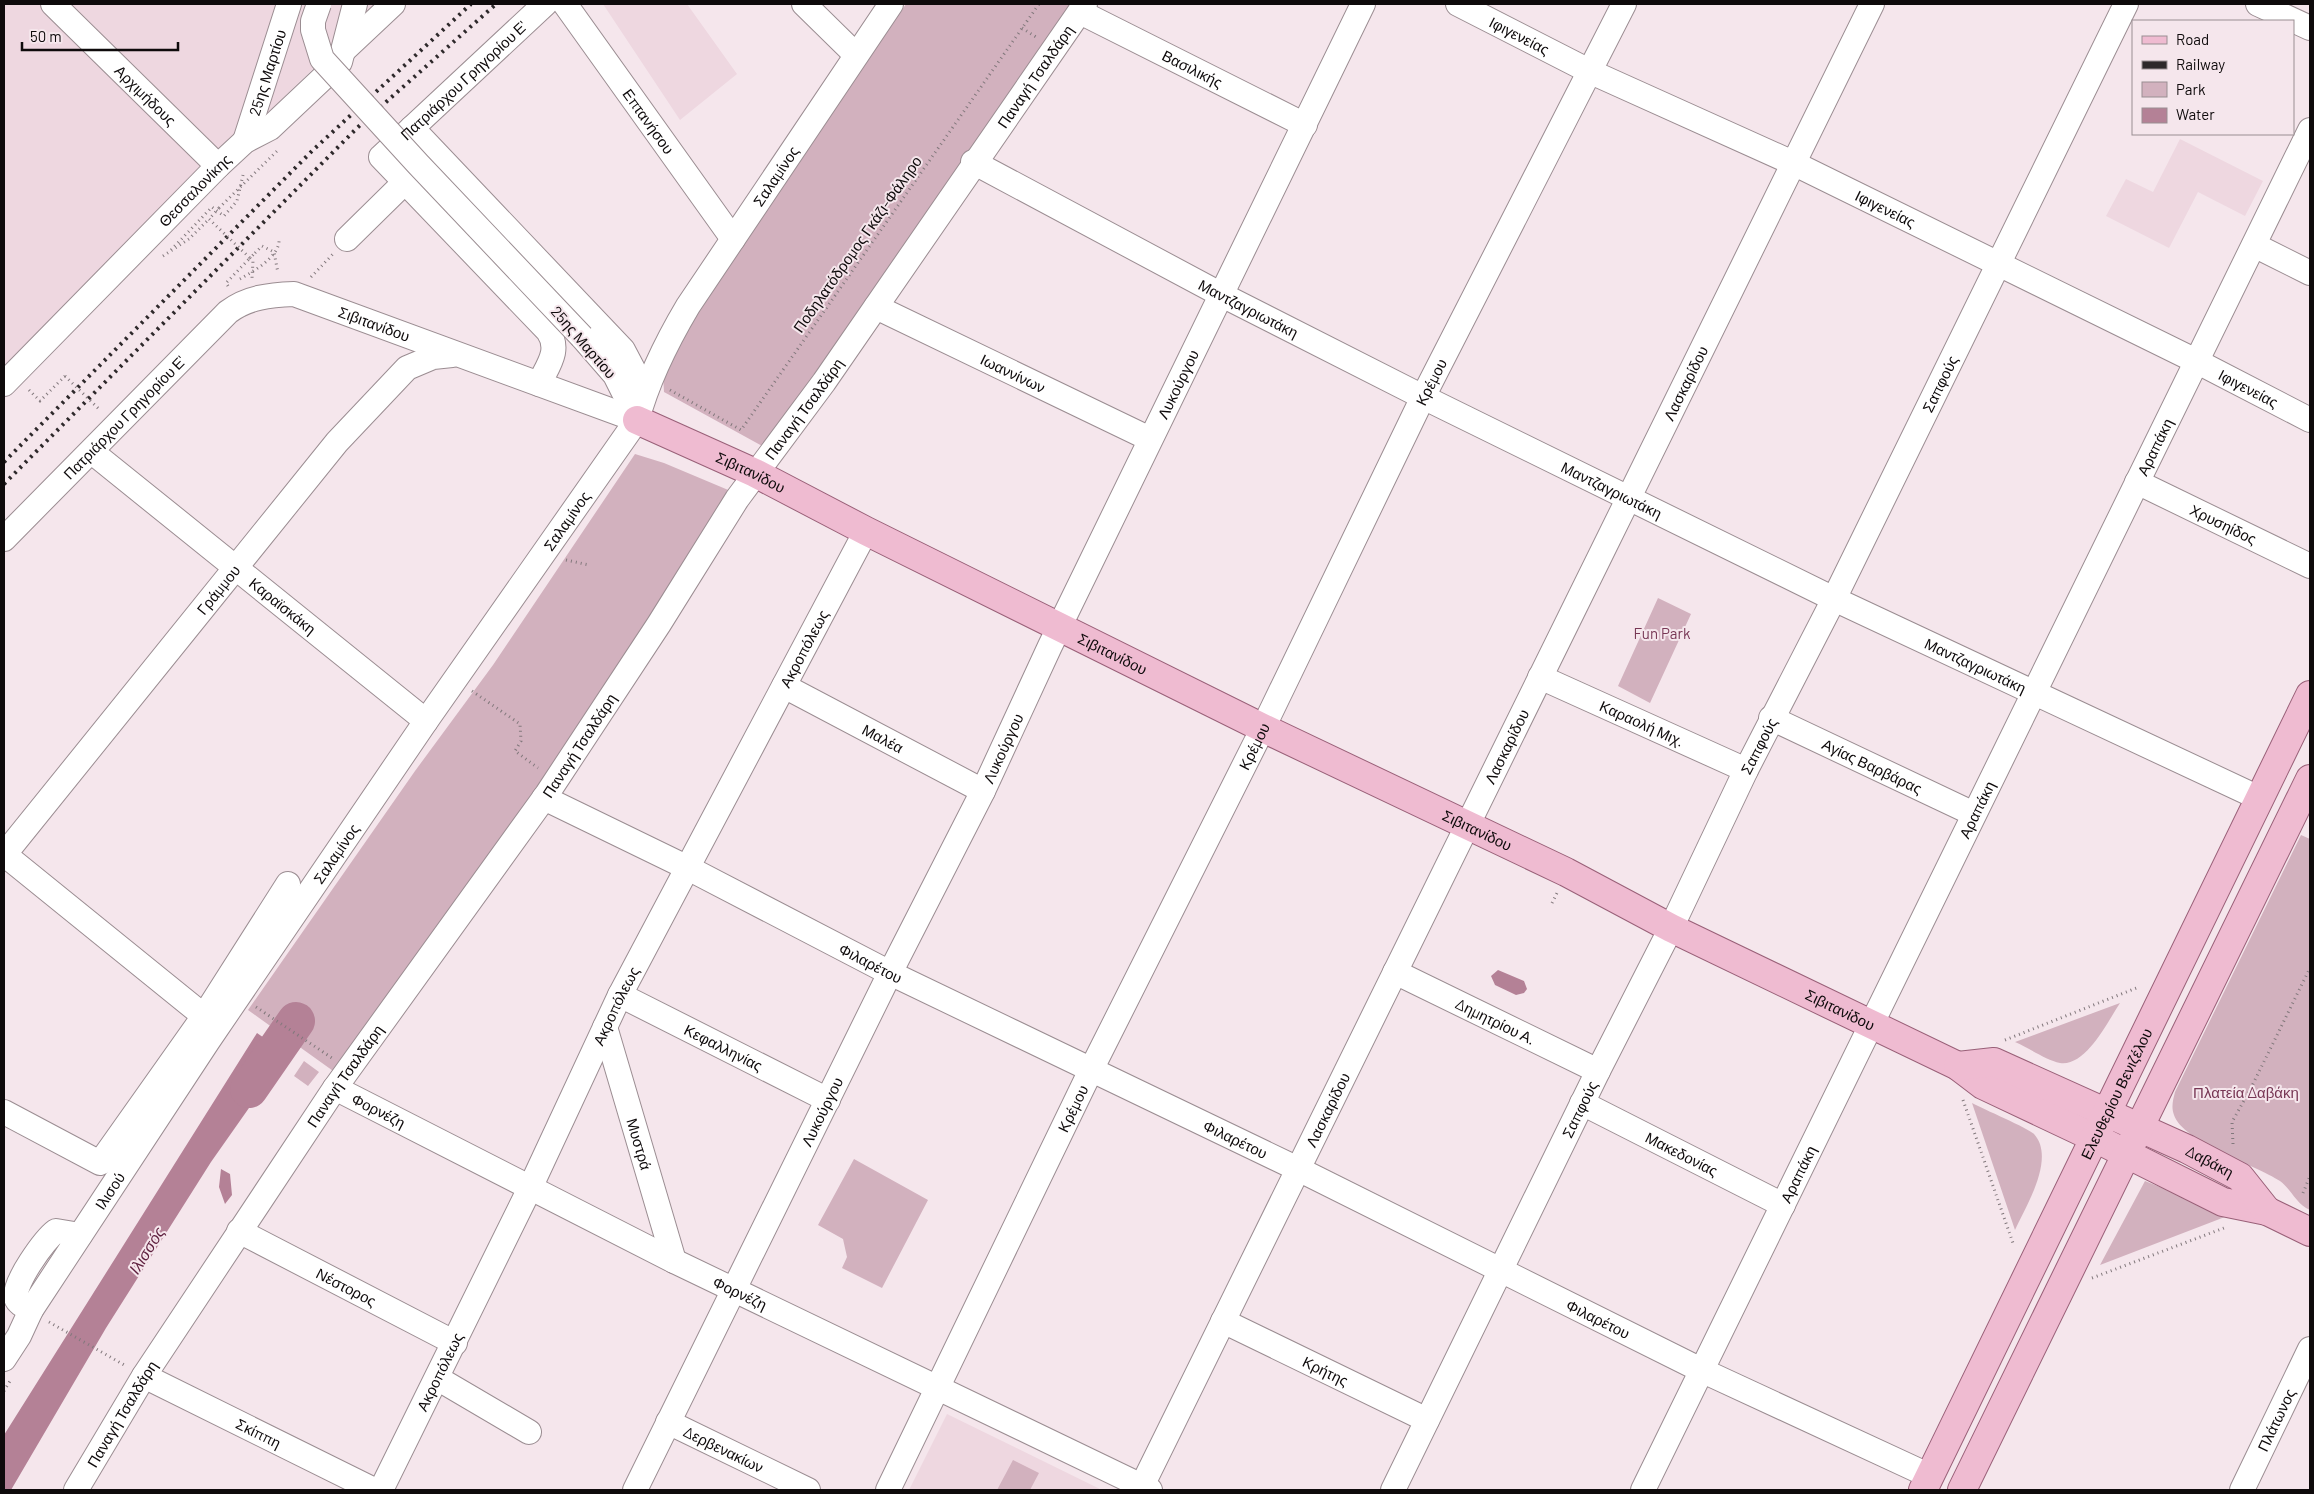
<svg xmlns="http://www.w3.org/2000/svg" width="2314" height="1494" viewBox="0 0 2314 1494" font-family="Barlow,sans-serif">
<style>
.built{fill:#eed7e0}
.green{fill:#d2b1be}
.water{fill:#b48196}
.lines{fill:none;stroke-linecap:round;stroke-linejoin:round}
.river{stroke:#b48196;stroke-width:38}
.minor-casing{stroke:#9b8d92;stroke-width:26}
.major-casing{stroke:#996078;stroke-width:30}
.path{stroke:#82787c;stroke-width:3;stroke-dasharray:1 4;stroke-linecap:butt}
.minor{stroke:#fff;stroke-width:24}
.major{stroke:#efbbd1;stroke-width:28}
.rail{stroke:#2d282a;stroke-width:4;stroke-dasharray:2.5 5;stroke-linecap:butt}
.minor-bridge-casing{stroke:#9b8d92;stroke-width:26;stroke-linecap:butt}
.path-bridge{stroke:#82787c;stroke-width:3;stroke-dasharray:1 4;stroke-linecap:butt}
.minor-bridge{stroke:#fff;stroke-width:24}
.labels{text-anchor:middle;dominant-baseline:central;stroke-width:4;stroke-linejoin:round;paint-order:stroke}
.street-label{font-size:15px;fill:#0e0a0b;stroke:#f5e6ec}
.park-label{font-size:15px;fill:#773654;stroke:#f5e6ec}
.water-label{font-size:16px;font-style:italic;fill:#5e1f3e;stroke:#f5e6ec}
</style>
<rect width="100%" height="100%" fill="#f5e6ec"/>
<path class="built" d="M4 4H380L200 178 4 379Z
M603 4H687L737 74 680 120Z
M2180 139 2263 181 2245 216 2198 192 2169 248 2106 216 2126 179 2153 192Z
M947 1414 1102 1490H909Z"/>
<path class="green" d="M906 4H1078L764 447 664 392 663 374 679 339Z
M635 454 664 463 733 492 545 781 336 1073 248 1010 415 771 493 665Z
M1658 598 1691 614 1650 703 1618 686Z
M2301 835 2310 839V1210C2296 1204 2292 1190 2280 1181 2256 1165 2183 1142 2174 1115 2171 1107 2173 1100 2175 1092Z
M2120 1003C2108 1021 2086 1067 2060 1063 2046 1060 2029 1048 2015 1042Z
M304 1061 319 1072 308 1086 294 1076Z
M1972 1103C1983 1109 2028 1128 2034 1134 2056 1158 2026 1206 2015 1230Z
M854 1159 928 1200 882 1288 842 1268 847 1257 843 1239 818 1225Z
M2145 1181 2230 1215 2100 1265Z
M1013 1460 1039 1473 1030 1490H997Z"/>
<path class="water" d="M1498 970 1524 981 1527 989 1524 993 1516 995 1495 985 1491 976Z
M257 1033 287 1054 211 1162 106 1328 11 1490H4V1435Z
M221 1169 230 1174 232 1195 225 1204 219 1187Z"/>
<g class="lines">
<path class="river" d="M249 1089 296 1021"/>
<defs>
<g id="minor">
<path id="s1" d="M53 4 218 166"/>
<path id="s2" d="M565 4 733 239"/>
<path d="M804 4 856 55"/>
<path id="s3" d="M1458 4 1591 72 1793 163 2196 361 2310 420"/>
<path d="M2258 4 2310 28"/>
<path id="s4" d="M1080 12 1305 125"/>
<path d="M344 50 393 4"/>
<path d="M412 128 623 350 633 369 636 408"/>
<path id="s5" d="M245 141 289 4"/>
<path id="s6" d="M973 162 1220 294 1423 397 1834 599 2259 798"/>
<path d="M347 239 406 181"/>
<path d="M2254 245 2310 273"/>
<path id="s7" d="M876 307 1150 439"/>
<path d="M582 337 615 375 631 407"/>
<path id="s8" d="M4 384 218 166 245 141 270 128 340 62 355 4"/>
<path id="s9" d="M539 384C548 365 561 350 548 331L381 157 545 4"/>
<path id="s10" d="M92 452 426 721"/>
<path id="s11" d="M2137 482 2310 566"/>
<path id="s12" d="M4 539 228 312C248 297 270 295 294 294L637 420"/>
<path id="s13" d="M1540 677 1746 770"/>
<path id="s14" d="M784 686 983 791"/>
<path id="s15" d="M1771 718 1974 814"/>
<path id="s16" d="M544 798 688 868 890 973 1298 1169 1701 1370 1930 1476"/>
<path d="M4 854 204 1016 218 1024"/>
<path id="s17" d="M4 855 337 442 407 368 433 357 452 355"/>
<path id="s18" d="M1395 972 1598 1071"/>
<path id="s19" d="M620 995 828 1100"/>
<path id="s20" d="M605 1027 674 1261"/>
<path id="s21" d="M335 1088 674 1261 1150 1490"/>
<path id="s22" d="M1582 1103 1783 1205"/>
<path d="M4 1112 100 1163 204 1016 288 884"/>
<path id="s23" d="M239 1231 455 1343"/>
<path d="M31 1310C26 1307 18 1304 16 1298 13 1283 45 1239 56 1231L80 1235"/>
<path id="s24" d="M1223 1321 1427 1420"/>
<path id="s25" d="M4 1359 19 1336 31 1310 208 1041 426 721 637 420C648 379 666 343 688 306L891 4"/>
<path id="s26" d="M144 1376 374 1490"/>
<path d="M437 1378 529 1432"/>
<path id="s27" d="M668 1422 808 1490"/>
<path id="s28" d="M76 1490 144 1376 335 1088 547 794 659 624 737 499 824 382 1085 4"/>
<path id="s29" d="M381 1490 531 1186 620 995 866 531"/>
<path id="s30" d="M635 1490 890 973 983 791 1050 646 1363 4"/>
<path id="s31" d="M888 1490 1091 1070 1263 728 1423 397 1624 4"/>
<path id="s32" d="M1140 1490 1872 4"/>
<path id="s33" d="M1393 1490 1598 1071 1671 928 1746 770 1834 599 2126 4"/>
<path id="s34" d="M1643 1490 2310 130"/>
<path id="s35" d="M2242 1490 2310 1349"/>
</g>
<g id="major">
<path id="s36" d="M637 420 755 473 866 531 1263 728 1566 872 1671 928 1958 1066 1983 1085 2093 1137 2223 1202 2267 1211 2310 1232"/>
<path id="s37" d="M1958 1066 1994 1062 2187 1149 2240 1177 2267 1211"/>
<path id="s38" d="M1923 1490 2310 695"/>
<path d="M1962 1490 2310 779"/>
</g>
</defs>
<use href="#minor" class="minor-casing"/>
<use href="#major" class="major-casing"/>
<path class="path" d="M1022 28 1036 37
M219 208 277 151
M171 250 212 207 224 216 237 201 243 175
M255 253 262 246 274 252 278 273
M163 256 189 239 209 219
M311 277 333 254
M240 279C254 271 281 256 279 238
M228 286 226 283 250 258
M29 390 40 401 65 376
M670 390 741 430 1039 4
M566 560 589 565
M472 691 520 724 521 741 515 751 538 768
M1552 903 1557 893
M256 1007 332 1058
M2005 1040 2139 987
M1963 1100 2014 1246
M2233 1144 2232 1122 2251 1088 2310 968
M2303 1193 2310 1176
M2092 1278 2224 1228
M49 1322 126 1366
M4 1391 10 1381"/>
<use href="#minor" class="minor"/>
<use href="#major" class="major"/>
<path class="rail" d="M4 462 312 151 471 4
M4 484 357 128 496 4"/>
<defs>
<path id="minor-bridge" d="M319 4 313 21V30L322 59 418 164 582 337"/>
</defs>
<use href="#minor-bridge" class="minor-bridge-casing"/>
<path class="path-bridge" d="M219 208 209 219 250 258 255 253
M250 258 253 261 252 278
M65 376 100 410"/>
<use href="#minor-bridge" class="minor-bridge"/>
</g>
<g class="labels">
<g class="street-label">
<text stroke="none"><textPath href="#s3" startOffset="69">Ιφιγενείας</textPath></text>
<text stroke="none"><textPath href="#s4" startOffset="126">Βασιλικής</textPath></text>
<text stroke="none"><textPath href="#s5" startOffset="72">25ης Μαρτίου</textPath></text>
<text stroke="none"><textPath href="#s28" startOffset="1709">Παναγή Τσαλδάρη</textPath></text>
<text stroke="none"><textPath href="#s9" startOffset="411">Πατριάρχου Γρηγορίου Ε'</textPath></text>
<text stroke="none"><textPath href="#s1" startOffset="130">Αρχιμήδους</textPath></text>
<text stroke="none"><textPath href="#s2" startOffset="144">Επτανήσου</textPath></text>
<text stroke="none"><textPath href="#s25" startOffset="1415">Σαλαμίνος</textPath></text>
<text stroke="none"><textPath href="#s8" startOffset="272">Θεσσαλονίκης</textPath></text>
<text stroke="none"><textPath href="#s3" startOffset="474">Ιφιγενείας</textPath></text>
<text transform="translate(857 244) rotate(-55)">Ποδηλατόδρομος Γκάζι-Φάληρο</text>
<text stroke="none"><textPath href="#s6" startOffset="312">Μαντζαγριωτάκη</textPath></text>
<text stroke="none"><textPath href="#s12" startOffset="474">Σιβιτανίδου</textPath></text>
<text transform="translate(584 342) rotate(49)">25ης Μαρτίου</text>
<text stroke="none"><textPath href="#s7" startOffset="152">Ιωαννίνων</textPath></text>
<text stroke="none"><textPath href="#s31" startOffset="1234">Κρέμου</textPath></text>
<text stroke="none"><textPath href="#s30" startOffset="1232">Λυκούργου</textPath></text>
<text stroke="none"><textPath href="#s32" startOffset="1234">Λασκαρίδου</textPath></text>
<text stroke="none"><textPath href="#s33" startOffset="1234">Σαπφούς</textPath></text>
<text stroke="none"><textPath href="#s3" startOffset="879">Ιφιγενείας</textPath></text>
<text stroke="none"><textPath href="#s28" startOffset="1304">Παναγή Τσαλδάρη</textPath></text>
<text stroke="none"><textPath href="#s12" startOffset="171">Πατριάρχου Γρηγορίου Ε'</textPath></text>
<text stroke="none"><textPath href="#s34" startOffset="1162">Αραπάκη</textPath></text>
<text stroke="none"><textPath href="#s36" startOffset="125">Σιβιτανίδου</textPath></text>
<text stroke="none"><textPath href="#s6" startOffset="718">Μαντζαγριωτάκη</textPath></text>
<text stroke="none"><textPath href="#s25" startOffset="1010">Σαλαμίνος</textPath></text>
<text stroke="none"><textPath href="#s11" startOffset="96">Χρυσηίδος</textPath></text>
<text stroke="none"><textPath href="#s17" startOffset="341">Γράμμου</textPath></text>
<text stroke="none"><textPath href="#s10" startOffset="245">Καραϊσκάκη</textPath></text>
<text stroke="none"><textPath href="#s29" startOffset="942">Ακροπόλεως</textPath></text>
<text stroke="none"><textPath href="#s36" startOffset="530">Σιβιτανίδου</textPath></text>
<text stroke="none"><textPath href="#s6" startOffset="1122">Μαντζαγριωτάκη</textPath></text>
<text stroke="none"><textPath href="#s13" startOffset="112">Καραολή Μιχ.</textPath></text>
<text stroke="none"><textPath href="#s14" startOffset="112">Μαλέα</textPath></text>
<text stroke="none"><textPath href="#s28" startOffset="899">Παναγή Τσαλδάρη</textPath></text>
<text stroke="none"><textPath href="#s31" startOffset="829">Κρέμου</textPath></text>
<text stroke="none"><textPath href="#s33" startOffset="829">Σαπφούς</textPath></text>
<text stroke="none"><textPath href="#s32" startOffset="829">Λασκαρίδου</textPath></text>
<text stroke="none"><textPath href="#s30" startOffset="828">Λυκούργου</textPath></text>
<text stroke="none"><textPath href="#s15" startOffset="112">Αγίας Βαρβάρας</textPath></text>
<text stroke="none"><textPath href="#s34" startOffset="758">Αραπάκη</textPath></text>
<text stroke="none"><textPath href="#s36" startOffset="935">Σιβιτανίδου</textPath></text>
<text stroke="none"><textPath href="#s25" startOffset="605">Σαλαμίνος</textPath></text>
<text stroke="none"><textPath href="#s16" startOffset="366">Φιλαρέτου</textPath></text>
<text stroke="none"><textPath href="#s29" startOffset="538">Ακροπόλεως</textPath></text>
<text stroke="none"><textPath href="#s36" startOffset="1340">Σιβιτανίδου</textPath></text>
<text stroke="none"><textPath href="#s18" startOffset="112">Δημητρίου Α.</textPath></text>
<text stroke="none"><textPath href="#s19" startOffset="116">Κεφαλληνίας</textPath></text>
<text stroke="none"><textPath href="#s28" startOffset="494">Παναγή Τσαλδάρη</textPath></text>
<text stroke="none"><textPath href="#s38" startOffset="441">Ελευθερίου Βενιζέλου</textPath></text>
<text stroke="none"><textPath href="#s31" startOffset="424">Κρέμου</textPath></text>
<text stroke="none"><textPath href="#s33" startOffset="424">Σαπφούς</textPath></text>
<text stroke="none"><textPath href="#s21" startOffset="49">Φορνέζη</textPath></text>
<text stroke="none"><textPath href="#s32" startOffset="424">Λασκαρίδου</textPath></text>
<text stroke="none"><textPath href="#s30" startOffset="422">Λυκούργου</textPath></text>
<text stroke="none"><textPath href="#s16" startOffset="771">Φιλαρέτου</textPath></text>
<text stroke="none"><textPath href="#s20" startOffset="122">Μυστρά</textPath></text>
<text stroke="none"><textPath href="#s22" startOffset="112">Μακεδονίας</textPath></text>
<text stroke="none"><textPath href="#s37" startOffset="274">Δαβάκη</textPath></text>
<text stroke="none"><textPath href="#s34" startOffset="352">Αραπάκη</textPath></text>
<text stroke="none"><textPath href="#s25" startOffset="199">Ιλισού</textPath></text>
<text stroke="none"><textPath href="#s23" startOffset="121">Νέστορος</textPath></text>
<text stroke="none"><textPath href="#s21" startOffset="454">Φορνέζη</textPath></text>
<text stroke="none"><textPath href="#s16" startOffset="1176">Φιλαρέτου</textPath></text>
<text stroke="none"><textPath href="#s24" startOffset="114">Κρήτης</textPath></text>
<text stroke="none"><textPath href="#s29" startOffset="132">Ακροπόλεως</textPath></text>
<text stroke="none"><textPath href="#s28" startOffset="89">Παναγή Τσαλδάρη</textPath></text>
<text stroke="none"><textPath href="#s35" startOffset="78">Πλάτωνος</textPath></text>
<text stroke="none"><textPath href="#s26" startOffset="128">Σκίππη</textPath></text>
<text stroke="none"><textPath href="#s27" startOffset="62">Δερβενακίων</textPath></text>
</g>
<g class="park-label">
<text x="1662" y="633">Fun Park</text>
<text x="2246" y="1092">Πλατεία Δαβάκη</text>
</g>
<g class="water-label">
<text transform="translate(146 1250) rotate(-58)">Ιλισσός</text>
</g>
</g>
<rect width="2314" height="1494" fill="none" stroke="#0e0a0b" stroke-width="10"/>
<rect x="2132" y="20" width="162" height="115" fill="#f5e6ec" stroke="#998e92"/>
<rect x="2142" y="36" width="25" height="8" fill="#efbbd1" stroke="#998e92"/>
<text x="2176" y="45" font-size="15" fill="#0e0a0b">Road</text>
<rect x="2142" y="61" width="25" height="8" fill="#2d282a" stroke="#998e92"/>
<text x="2176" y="70" font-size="15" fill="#0e0a0b">Railway</text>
<rect x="2142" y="82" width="25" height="15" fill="#d2b1be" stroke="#998e92"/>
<text x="2176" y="95" font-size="15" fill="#0e0a0b">Park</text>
<rect x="2142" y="108" width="25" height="15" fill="#b48196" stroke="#998e92"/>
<text x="2176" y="120" font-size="15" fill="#0e0a0b">Water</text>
<path d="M22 42v8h156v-8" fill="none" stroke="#0e0a0b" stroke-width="2.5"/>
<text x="30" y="42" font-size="15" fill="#0e0a0b" stroke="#f5e6ec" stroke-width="4" paint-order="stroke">50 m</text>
</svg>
